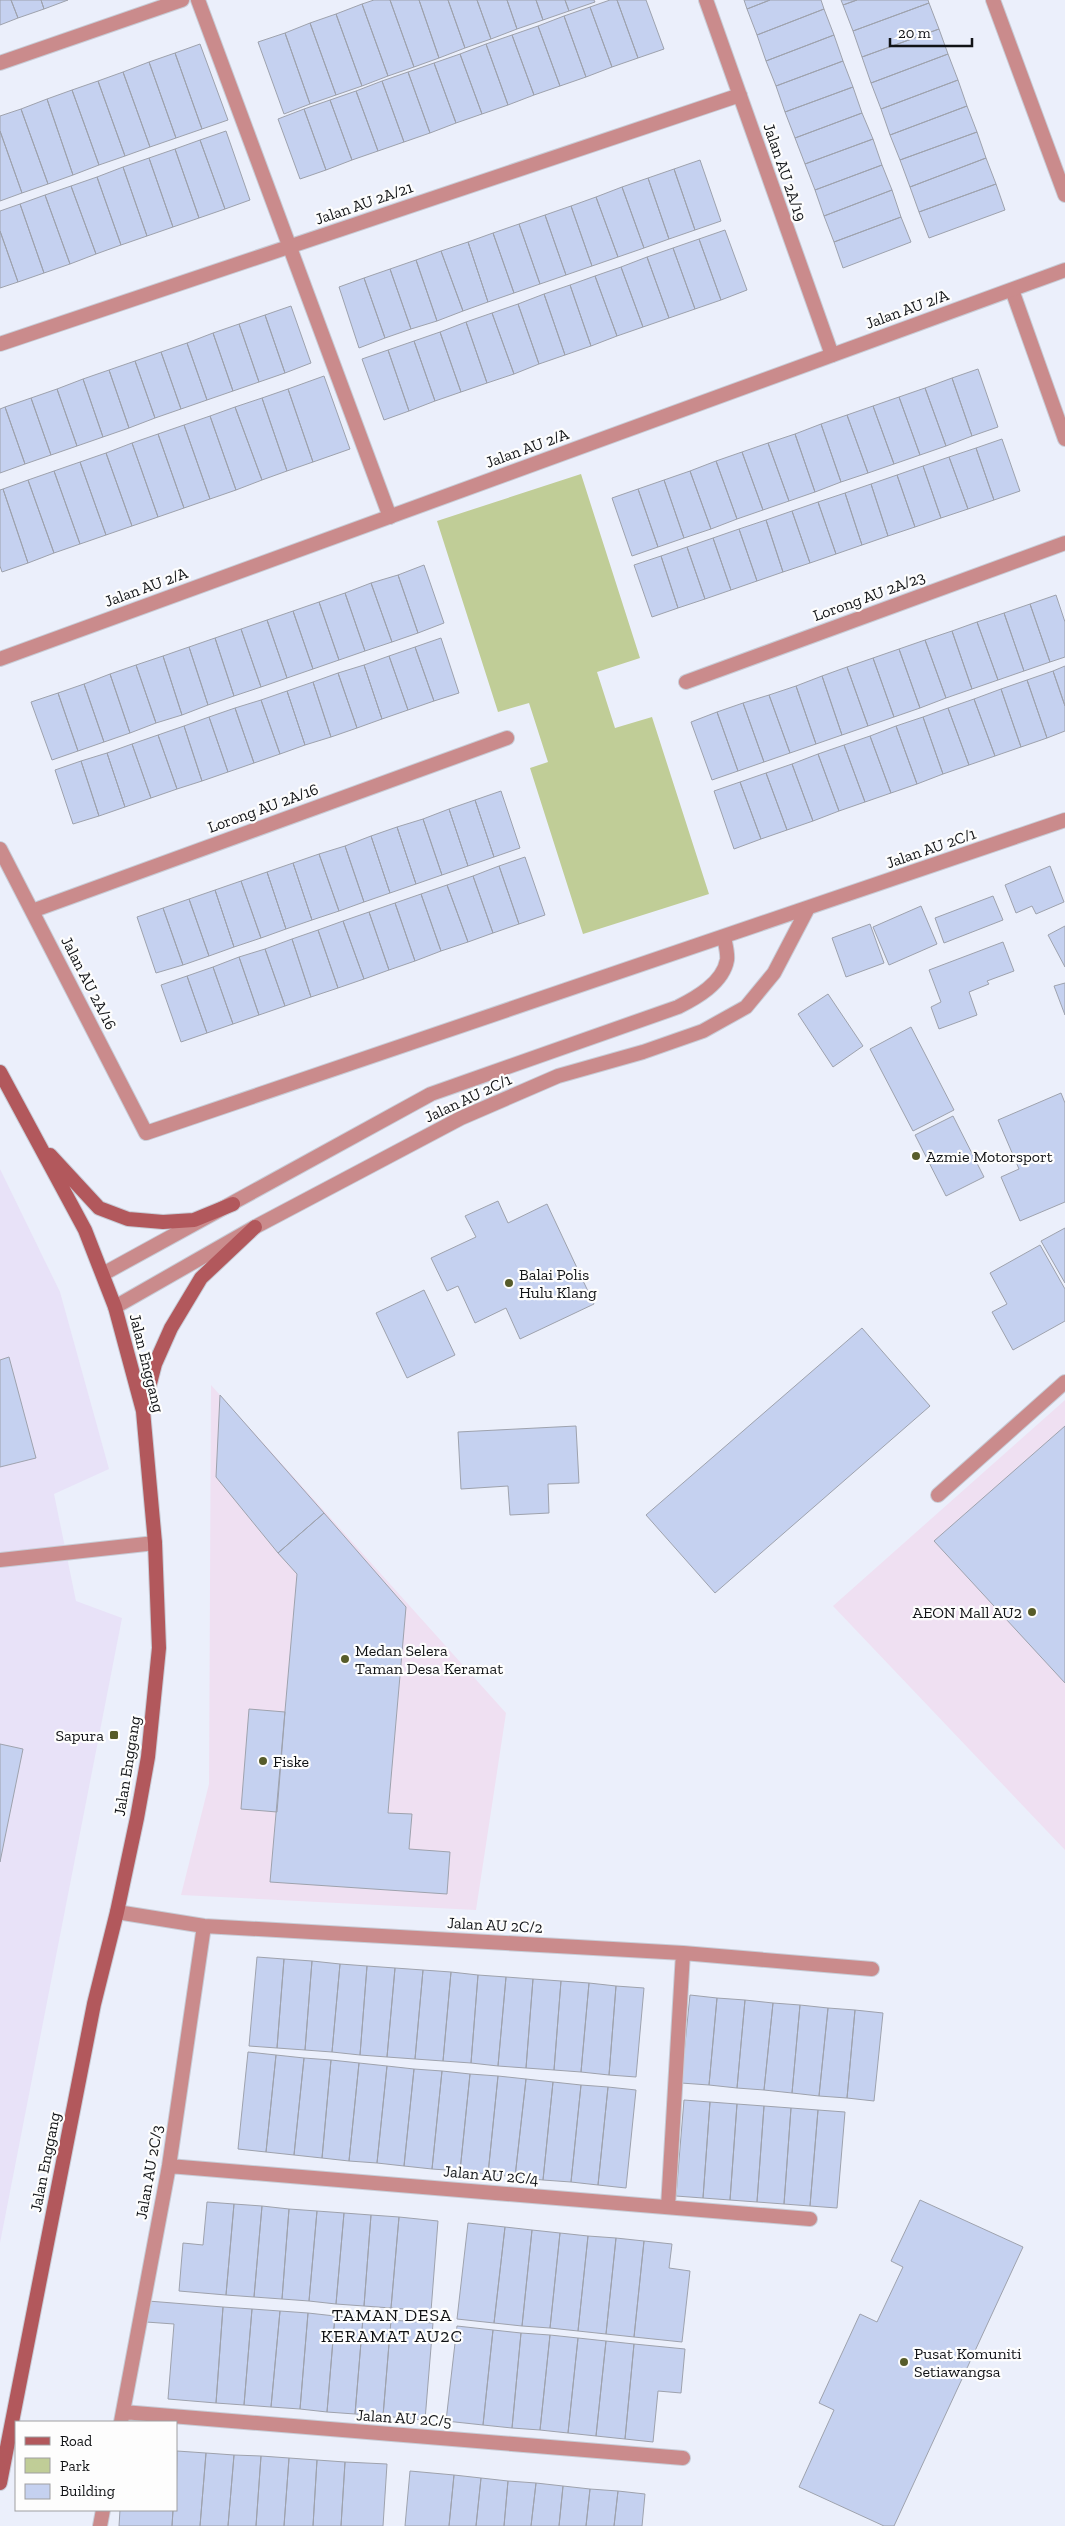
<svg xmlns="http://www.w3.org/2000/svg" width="1065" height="2526" viewBox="0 0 1065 2526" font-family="'Zilla Slab',serif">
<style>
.commercial{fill:#efe0f2}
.industrial{fill:#e8e2f8}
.green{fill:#c0cd97}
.building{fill:#c5d1f0;stroke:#9ea2ad}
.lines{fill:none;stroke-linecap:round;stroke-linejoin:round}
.minor-casing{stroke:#c8ccd6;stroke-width:16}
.tertiary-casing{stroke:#c8ccd6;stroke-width:16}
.secondary-casing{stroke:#c8ccd6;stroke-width:16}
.minor{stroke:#ca8b8c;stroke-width:14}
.tertiary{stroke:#ca8b8c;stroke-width:14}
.secondary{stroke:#b2585c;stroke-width:14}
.poi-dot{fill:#575c2a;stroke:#fdfdfd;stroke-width:2}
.labels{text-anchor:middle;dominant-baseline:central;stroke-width:4.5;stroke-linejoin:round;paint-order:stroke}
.street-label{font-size:16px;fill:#111316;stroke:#fdfdfd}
.poi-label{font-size:16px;fill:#111316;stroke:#fdfdfd;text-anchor:start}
.neighbourhood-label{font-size:18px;letter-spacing:1px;fill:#111316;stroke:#fdfdfd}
</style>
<rect width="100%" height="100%" fill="#ebeffb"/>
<path class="commercial" d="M211 1385 506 1713 476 1910 181 1895 209 1784Z
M1065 1400V1850L833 1606Z"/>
<path class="industrial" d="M0 1169 60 1292 109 1469 54 1494 76 1601 122 1618 0 2243Z"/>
<path class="green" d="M581 474 640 658 597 672 615 728 652 717 709 894 583 934 530 768 548 762 529 703 498 712 437 521Z"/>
<path class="building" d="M0 0H11L18 18 0 25Z
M11 0H41L44 9 18 18Z
M41 0H68L44 9Z
M374 0H390L414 67 388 76 362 4Z
M390 0H419L439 58 414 67Z
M419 0H448L465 48 439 58Z
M448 0H477L491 39 465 48Z
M477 0H507L517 29 491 39Z
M507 0H536L543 20 517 29Z
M536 0H565L569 11 543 20Z
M565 0H594L595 2 569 11Z
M610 0H617L638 58 612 67 590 7Z
M617 0H646L664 49 638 58Z
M744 0H770L747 9Z
M770 0H821L824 9 757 35 747 9Z
M841 0H857L843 5Z
M857 0H928L929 3 853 31 843 5Z
M929 3 939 29 862 57 853 31Z
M362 4 388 76 362 86 336 14Z
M590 7 612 67 586 77 564 16Z
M824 9 834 35 766 61 757 35Z
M336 14 362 86 336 95 310 23Z
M564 16 586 77 560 86 538 26Z
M310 23 336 95 310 104 285 33Z
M538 26 560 86 534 95 512 35Z
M939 29 948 54 871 83 862 57Z
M285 33 310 104 284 114 258 42Z
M512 35 534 95 508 105 486 44Z
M834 35 843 61 776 86 766 61Z
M200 44 228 120 202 129 175 53Z
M486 44 508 105 482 114 460 54Z
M175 53 202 129 176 138 149 62Z
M460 54 482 114 456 123 434 63Z
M948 54 958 80 881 109 871 83Z
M843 61 853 87 785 112 776 86Z
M149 62 176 138 150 147 123 72Z
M434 63 456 123 430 133 408 72Z
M123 72 150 147 125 156 98 81Z
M408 72 430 133 404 142 382 81Z
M958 80 967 106 890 135 881 109Z
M98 81 125 156 99 165 72 90Z
M382 81 404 142 378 151 356 91Z
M853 87 862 113 795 138 785 112Z
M72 90 99 165 73 175 47 99Z
M356 91 378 151 352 160 330 100Z
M47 99 73 175 48 184 21 109Z
M330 100 352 160 326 170 304 109Z
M967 106 977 132 900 160 890 135Z
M21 109 48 184 22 193 0 131V116Z
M304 109 326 170 300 179 278 119Z
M862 113 873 139 805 164 795 138Z
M0 131 22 193 0 201Z
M226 131 250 200 225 209 200 140Z
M977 132 986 158 910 187 900 160Z
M873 139 882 165 815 190 805 164Z
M200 140 225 209 199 218 175 149Z
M175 149 199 218 173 227 149 158Z
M149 158 173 227 147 236 123 167Z
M986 158 996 184 919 212 910 187Z
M700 160 721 221 695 230 674 169Z
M882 165 892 190 824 216 815 190Z
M123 167 147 236 121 245 97 177Z
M674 169 695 230 669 239 648 178Z
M97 177 121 245 96 254 71 186Z
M648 178 669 239 644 248 622 187Z
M996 184 1005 210 929 238 919 212Z
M71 186 96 254 70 264 45 195Z
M622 187 644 248 618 257 596 197Z
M892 190 901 217 834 242 824 216Z
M45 195 70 264 44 273 20 204Z
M596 197 618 257 592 266 571 206Z
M20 204 44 273 18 282 0 231V211Z
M571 206 592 266 566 275 545 215Z
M545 215 566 275 540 284 519 224Z
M901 217 911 242 843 268 834 242Z
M519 224 540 284 514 293 493 233Z
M725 230 747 290 721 300 699 239Z
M0 231 18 282 0 288Z
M493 233 514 293 488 302 468 242Z
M699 239 721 300 695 309 673 248Z
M468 242 488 302 463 311 441 251Z
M673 248 695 309 669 318 647 257Z
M441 251 463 311 437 321 416 260Z
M647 257 669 318 643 327 621 267Z
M416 260 437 321 411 329 390 269Z
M621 267 643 327 617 336 595 276Z
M390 269 411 329 385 338 364 278Z
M595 276 617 336 591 346 570 285Z
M364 278 385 338 359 348 339 287Z
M570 285 591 346 565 355 544 294Z
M544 294 565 355 539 364 518 304Z
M518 304 539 364 514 374 492 313Z
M291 306 311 363 285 373 265 315Z
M492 313 514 374 487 383 466 322Z
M265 315 285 373 259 382 239 324Z
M466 322 487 383 461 392 440 332Z
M239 324 259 382 233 391 213 333Z
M440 332 461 392 435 401 414 341Z
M213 333 233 391 207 400 187 343Z
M414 341 435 401 409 411 388 350Z
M187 343 207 400 181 409 161 352Z
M388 350 409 411 384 420 362 359Z
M161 352 181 409 155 418 135 361Z
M135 361 155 418 129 428 109 370Z
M978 369 998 427 972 436 952 378Z
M109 370 129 428 103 437 83 379Z
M324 376 350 449 313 462 288 389Z
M952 378 972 436 946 446 925 388Z
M83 379 103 437 77 446 57 389Z
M925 388 946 446 920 455 899 397Z
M57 389 77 446 51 455 31 398Z
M288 389 313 462 287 471 262 398Z
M899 397 920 455 894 464 873 406Z
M31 398 51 455 25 464 5 407Z
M262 398 287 471 262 480 235 407Z
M873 406 894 464 868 473 847 415Z
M5 407 25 464 0 473V409Z
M235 407 262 480 236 490 210 416Z
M847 415 868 473 841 482 821 424Z
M210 416 236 490 210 499 184 425Z
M821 424 841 482 815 492 795 434Z
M184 425 210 499 184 508 158 434Z
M158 434 184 508 158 517 132 443Z
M795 434 815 492 789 501 768 443Z
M1002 439 1020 491 994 500 976 448Z
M132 443 158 517 132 526 106 453Z
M768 443 789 501 763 510 742 452Z
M976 448 994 500 968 509 949 457Z
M742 452 763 510 737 519 716 461Z
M106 453 132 526 106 535 80 462Z
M949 457 968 509 941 518 923 466Z
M716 461 737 519 711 529 690 471Z
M80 462 106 535 80 544 54 471Z
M923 466 941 518 915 527 897 475Z
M54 471 80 544 54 553 28 480Z
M690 471 711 529 684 538 664 480Z
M897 475 915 527 888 536 871 484Z
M28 480 54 553 28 563 3 489Z
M664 480 684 538 658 547 638 489Z
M871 484 888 536 862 545 845 493Z
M3 489 28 563 2 572 0 566V490Z
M638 489 658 547 632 556 612 498Z
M845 493 862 545 836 554 818 502Z
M818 502 836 554 810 563 792 511Z
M792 511 810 563 783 572 766 520Z
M766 520 783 572 757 581 739 529Z
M739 529 757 581 731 590 713 538Z
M713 538 731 590 705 599 687 547Z
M687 547 705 599 678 608 661 556Z
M661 556 678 608 652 617 634 565Z
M424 565 444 623 418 633 398 575Z
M398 575 418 633 392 642 371 583Z
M371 583 392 642 365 651 345 593Z
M345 593 365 651 339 660 319 602Z
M1056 595 1065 622V657L1050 662 1030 604Z
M319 602 339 660 313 669 293 611Z
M1030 604 1050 662 1024 671 1004 613Z
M293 611 313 669 287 678 267 620Z
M1004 613 1024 671 998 680 977 622Z
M267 620 287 678 261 687 241 629Z
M977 622 998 680 972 689 952 631Z
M241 629 261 687 234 696 215 638Z
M952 631 972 689 946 698 925 640Z
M215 638 234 696 208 705 189 647Z
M441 638 459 693 434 701 415 647Z
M925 640 946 698 920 708 899 649Z
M189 647 208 705 182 715 163 656Z
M415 647 434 701 408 710 389 656Z
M899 649 920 708 894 717 873 658Z
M163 656 182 715 156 723 136 665Z
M389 656 408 710 382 719 364 665Z
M873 658 894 717 868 726 847 667Z
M136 665 156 723 130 733 110 674Z
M364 665 382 719 357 728 338 673Z
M1065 666V706L1053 671Z
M847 667 868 726 842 735 822 676Z
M1053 671 1065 706V731L1047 738 1027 680Z
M338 673 357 728 331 737 313 682Z
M110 674 130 733 104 742 84 684Z
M822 676 842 735 816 744 796 686Z
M1027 680 1047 738 1021 747 1001 689Z
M313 682 331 737 305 745 287 691Z
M84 684 104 742 78 751 58 693Z
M796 686 816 744 790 753 769 695Z
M1001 689 1021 747 995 756 974 699Z
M287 691 305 745 280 754 261 700Z
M58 693 78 751 52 760 31 702Z
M769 695 790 753 764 762 743 703Z
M974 699 995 756 969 765 948 708Z
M261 700 280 754 254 763 235 708Z
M743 703 764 762 738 771 717 712Z
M235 708 254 763 228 772 209 717Z
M948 708 969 765 943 774 923 717Z
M717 712 738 771 712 780 691 722Z
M209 717 228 772 202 781 184 726Z
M923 717 943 774 917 784 896 726Z
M184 726 202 781 177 789 158 735Z
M896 726 917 784 891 793 870 736Z
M158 735 177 789 151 798 132 744Z
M870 736 891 793 865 802 844 745Z
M132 744 151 798 125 807 107 753Z
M844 745 865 802 839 811 818 754Z
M107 753 125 807 99 816 81 761Z
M818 754 839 811 813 821 792 764Z
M81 761 99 816 73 824 55 770Z
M792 764 813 821 787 830 766 773Z
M766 773 787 830 761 839 740 782Z
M740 782 761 839 734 849 714 791Z
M501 791 520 848 494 857 475 800Z
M475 800 494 857 468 866 449 809Z
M449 809 468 866 442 875 423 819Z
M423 819 442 875 416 884 397 827Z
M397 827 416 884 390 893 371 836Z
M371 836 390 893 364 902 345 846Z
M345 846 364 902 339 911 319 854Z
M319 854 339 911 312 920 293 863Z
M525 857 545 915 519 924 499 866Z
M293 863 312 920 286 929 267 872Z
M499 866 519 924 493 933 473 876Z
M1050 866 1064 902 1036 914 1032 906 1016 913 1005 885Z
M267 872 286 929 261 938 241 881Z
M473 876 493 933 468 942 447 885Z
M241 881 261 938 234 947 215 890Z
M447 885 468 942 441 951 421 894Z
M215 890 234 947 209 956 189 899Z
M421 894 441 951 415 961 395 903Z
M993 896 1003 920 944 943 935 918Z
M189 899 209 956 183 965 163 908Z
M395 903 415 961 389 970 369 912Z
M921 906 937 944 889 965 873 927Z
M163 908 183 965 156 973 137 917Z
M369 912 389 970 364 979 343 921Z
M343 921 364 979 338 988 318 930Z
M870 924 884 963 846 977 832 938Z
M1065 926V967L1048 935Z
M318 930 338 988 311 997 292 939Z
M292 939 311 997 285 1006 265 949Z
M1003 942 1014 971 987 981 989 984 969 992 977 1015 939 1029 931 1007 941 1002 929 970Z
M265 949 285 1006 259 1015 239 957Z
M239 957 259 1015 233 1024 213 967Z
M213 967 233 1024 207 1033 187 976Z
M187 976 207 1033 181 1042 161 985Z
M1065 983V1015L1054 986Z
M828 994 863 1046 833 1067 798 1014Z
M911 1027 954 1110 913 1131 870 1049Z
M1061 1093 1065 1103V1202L1020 1221 1001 1177 1019 1169 998 1120Z
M953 1116 984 1177 946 1196 915 1135Z
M498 1201 508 1223 547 1204 594 1304 520 1339 506 1308 475 1323 458 1286 447 1291 431 1258 476 1237 465 1216Z
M1065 1228V1283L1041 1241Z
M1040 1245 1065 1289V1321L1013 1350 992 1312 1007 1304 990 1273Z
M424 1290 455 1355 407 1378 376 1313Z
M862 1328 930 1406 715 1593 646 1515Z
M9 1357 36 1458 0 1467V1360Z
M220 1395 324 1513 278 1553 216 1477Z
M576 1426 579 1483 548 1484 549 1513 510 1515 508 1486 461 1489 458 1432Z
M1065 1426V1683L934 1541Z
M324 1513 406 1607 388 1813 412 1814 409 1849 450 1852 447 1894 270 1882 297 1574 278 1553Z
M249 1709 285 1712 277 1812 241 1809Z
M0 1744 23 1749 0 1862Z
M257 1957 284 1959 277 2048 249 2046Z
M284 1959 312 1961 305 2050 277 2048Z
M312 1961 340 1964 332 2052 305 2050Z
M340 1964 367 1966 360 2055 332 2052Z
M367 1966 395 1968 387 2057 360 2055Z
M395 1968 423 1970 415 2059 387 2057Z
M423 1970 451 1972 443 2061 415 2059Z
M451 1972 478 1975 471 2063 443 2061Z
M478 1975 506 1977 498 2066 471 2063Z
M506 1977 533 1979 526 2068 498 2066Z
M533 1979 561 1981 554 2070 526 2068Z
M561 1981 589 1983 581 2072 554 2070Z
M589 1983 616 1986 609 2075 581 2072Z
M616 1986 644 1988 636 2077 609 2075Z
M690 1995 717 1998 709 2085 681 2083Z
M717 1998 745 2000 737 2088 709 2085Z
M745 2000 773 2003 764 2090 737 2088Z
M773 2003 800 2005 792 2093 764 2090Z
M800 2005 828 2008 819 2096 792 2093Z
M828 2008 855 2010 847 2098 819 2096Z
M855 2010 883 2013 874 2101 847 2098Z
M248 2052 276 2055 266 2152 238 2149Z
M276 2055 304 2058 294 2155 266 2152Z
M304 2058 331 2060 322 2158 294 2155Z
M331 2060 359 2063 349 2161 322 2158Z
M359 2063 387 2066 377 2163 349 2161Z
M387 2066 414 2069 404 2166 377 2163Z
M414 2069 442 2071 432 2169 404 2166Z
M442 2071 470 2074 460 2171 432 2169Z
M470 2074 498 2076 488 2174 460 2171Z
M498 2076 526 2079 515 2177 488 2174Z
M526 2079 553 2082 543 2180 515 2177Z
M553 2082 581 2085 571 2182 543 2180Z
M581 2085 608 2087 598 2185 571 2182Z
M608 2087 636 2090 626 2188 598 2185Z
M684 2100 710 2102 703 2198 676 2196Z
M710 2102 737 2104 730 2200 703 2198Z
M737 2104 764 2106 757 2202 730 2200Z
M764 2106 791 2108 784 2204 757 2202Z
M791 2108 818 2110 810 2206 784 2204Z
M818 2110 845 2112 837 2208 810 2206Z
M920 2200 1023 2247 894 2526H884L799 2487 834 2410 819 2403 860 2314 877 2322 903 2267 891 2261Z
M207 2202 234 2204 226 2295 179 2291 183 2243 203 2245Z
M234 2204 262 2206 254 2297 226 2295Z
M262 2206 289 2209 282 2299 254 2297Z
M289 2209 317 2211 309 2301 282 2299Z
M317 2211 344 2213 336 2304 309 2301Z
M344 2213 371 2215 364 2306 336 2304Z
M371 2215 399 2217 391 2308 364 2306Z
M399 2217 438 2221 431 2311 391 2308Z
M468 2223 505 2227 494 2323 457 2319Z
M505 2227 532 2230 522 2326 494 2323Z
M532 2230 560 2233 550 2328 522 2326Z
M560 2233 588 2236 578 2331 550 2328Z
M588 2236 616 2238 606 2334 578 2331Z
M616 2238 644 2241 634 2337 606 2334Z
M644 2241 672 2244 669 2268 690 2271 682 2342 634 2337Z
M148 2301 223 2307 216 2403 168 2399 174 2324 146 2322Z
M223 2307 252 2309 244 2405 216 2403Z
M252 2309 280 2311 271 2407 244 2405Z
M280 2311 308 2313 300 2409 271 2407Z
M308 2313 335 2316 327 2412 300 2409Z
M335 2316 363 2318 355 2414 327 2412Z
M363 2318 391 2320 383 2416 355 2414Z
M391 2320 433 2323 425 2420 383 2416Z
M457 2326 493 2330 483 2425 446 2421Z
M493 2330 521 2333 512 2428 483 2425Z
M521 2333 550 2335 540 2430 512 2428Z
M550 2335 578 2338 568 2433 540 2430Z
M578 2338 606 2341 596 2436 568 2433Z
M606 2341 634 2344 625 2439 596 2436Z
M634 2344 685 2349 681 2393 658 2391 653 2442 625 2439Z
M177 2451 206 2453 200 2526H172L173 2510H176Z
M206 2453 234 2455 228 2526H200Z
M234 2455 261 2456 256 2526H228Z
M261 2456 289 2458 284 2526H256Z
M289 2458 317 2460 313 2526H284Z
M317 2460 345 2462 341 2526H313Z
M345 2462 387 2464 383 2526H341Z
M410 2471 454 2475 449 2526H405Z
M454 2475 481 2478 476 2526H449Z
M481 2478 508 2481 504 2526H476Z
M508 2481 536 2483 531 2526H504Z
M536 2483 563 2486 559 2526H531Z
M563 2486 590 2489 586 2526H559Z
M590 2489 618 2491 614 2526H586Z
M618 2491 645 2494 642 2526H614Z
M120 2510H173L172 2526H119Z"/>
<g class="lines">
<defs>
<path id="minor" d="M198 0 390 517
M706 0 832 355
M0 63 182 0
M1012 290 1065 439
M0 344 740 95
M686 682 1065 543
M0 849 146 1133 1065 820
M32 911 507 738
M103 1274 431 1094 678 1007C696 998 723 983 727 960 728 953 725 943 724 937
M115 1307 255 1227 461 1118 558 1076 643 1052 703 1031 746 1007 774 973 808 908
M938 1495 1065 1382
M0 1560 155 1543
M117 1912 204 1926 683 1953 872 1969
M169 2166 810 2219
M668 2207 683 1953
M123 2412 683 2458
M121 2422 169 2166 204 1926
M100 2526 103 2510"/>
<path id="tertiary" d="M993 0 1065 195
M0 659 1065 270"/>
<path id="secondary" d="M0 1072 85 1230 115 1307 143 1411 155 1543 159 1648 148 1757 137 1818 117 1912 94 2004 0 2483
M50 1155 99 1208 128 1219 163 1222 194 1220 233 1204
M143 1410 155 1364 171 1328 201 1278 255 1227"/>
</defs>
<use href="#minor" class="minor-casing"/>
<use href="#tertiary" class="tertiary-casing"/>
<use href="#secondary" class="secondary-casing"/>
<use href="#minor" class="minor"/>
<use href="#tertiary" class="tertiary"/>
<use href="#secondary" class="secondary"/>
</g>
<g class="poi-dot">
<circle cx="916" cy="1156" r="5"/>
<circle cx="509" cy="1283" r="5"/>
<circle cx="1032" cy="1612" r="5"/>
<circle cx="345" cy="1659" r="5"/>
<rect x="109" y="1730" width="10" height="10" rx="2.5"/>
<circle cx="263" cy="1761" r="5"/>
<circle cx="904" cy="2362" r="5"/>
</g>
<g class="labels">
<g class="street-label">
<text transform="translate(785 172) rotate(71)">Jalan AU 2A/19</text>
<text transform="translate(364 203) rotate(-19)">Jalan AU 2A/21</text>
<text transform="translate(907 309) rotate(-20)">Jalan AU 2/A</text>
<text transform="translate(527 448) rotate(-20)">Jalan AU 2/A</text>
<text transform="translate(146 587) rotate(-20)">Jalan AU 2/A</text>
<text transform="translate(869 596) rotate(-20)">Lorong AU 2A/23</text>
<text transform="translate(263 808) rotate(-20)">Lorong AU 2A/16</text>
<text transform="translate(931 848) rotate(-19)">Jalan AU 2C/1</text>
<text transform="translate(89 983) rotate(63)">Jalan AU 2A/16</text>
<text transform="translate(468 1098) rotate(-25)">Jalan AU 2C/1</text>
<text transform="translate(147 1363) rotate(76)">Jalan Enggang</text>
<text transform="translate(127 1766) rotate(-81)">Jalan Enggang</text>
<text transform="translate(495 1925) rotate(3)">Jalan AU 2C/2</text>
<text transform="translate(45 2162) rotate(-79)">Jalan Enggang</text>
<text transform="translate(149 2172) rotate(-80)">Jalan AU 2C/3</text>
<text transform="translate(491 2175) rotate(5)">Jalan AU 2C/4</text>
<text transform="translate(404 2418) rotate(4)">Jalan AU 2C/5</text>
</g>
<g class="poi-label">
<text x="926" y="1156">Azmie Motorsport</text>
<text x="519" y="1274">Balai Polis<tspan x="519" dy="18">Hulu Klang</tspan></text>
<text x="1022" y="1612" text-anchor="end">AEON Mall AU2</text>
<text x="355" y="1650">Medan Selera<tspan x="355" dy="18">Taman Desa Keramat</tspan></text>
<text x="104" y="1735" text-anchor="end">Sapura</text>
<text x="273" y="1761">Fiske</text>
<text x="914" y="2353">Pusat Komuniti<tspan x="914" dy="18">Setiawangsa</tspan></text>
</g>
<g class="neighbourhood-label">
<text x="392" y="2315">TAMAN DESA<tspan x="392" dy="21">KERAMAT AU2C</tspan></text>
</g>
</g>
<rect x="15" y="2421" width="162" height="90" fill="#fdfdfd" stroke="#9f9fa1"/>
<rect x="25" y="2437" width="25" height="8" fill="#b2585c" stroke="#9f9fa1"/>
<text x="60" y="2446" font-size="15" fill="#111316">Road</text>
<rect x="25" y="2458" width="25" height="15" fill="#c0cd97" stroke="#9f9fa1"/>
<text x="60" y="2471" font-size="15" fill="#111316">Park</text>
<rect x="25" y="2484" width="25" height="15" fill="#c5d1f0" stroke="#9f9fa1"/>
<text x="60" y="2496" font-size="15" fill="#111316">Building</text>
<path d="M890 38v8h82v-8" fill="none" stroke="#111316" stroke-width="2.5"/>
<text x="898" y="38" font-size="15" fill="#111316" stroke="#fdfdfd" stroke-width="4" paint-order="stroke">20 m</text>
</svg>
